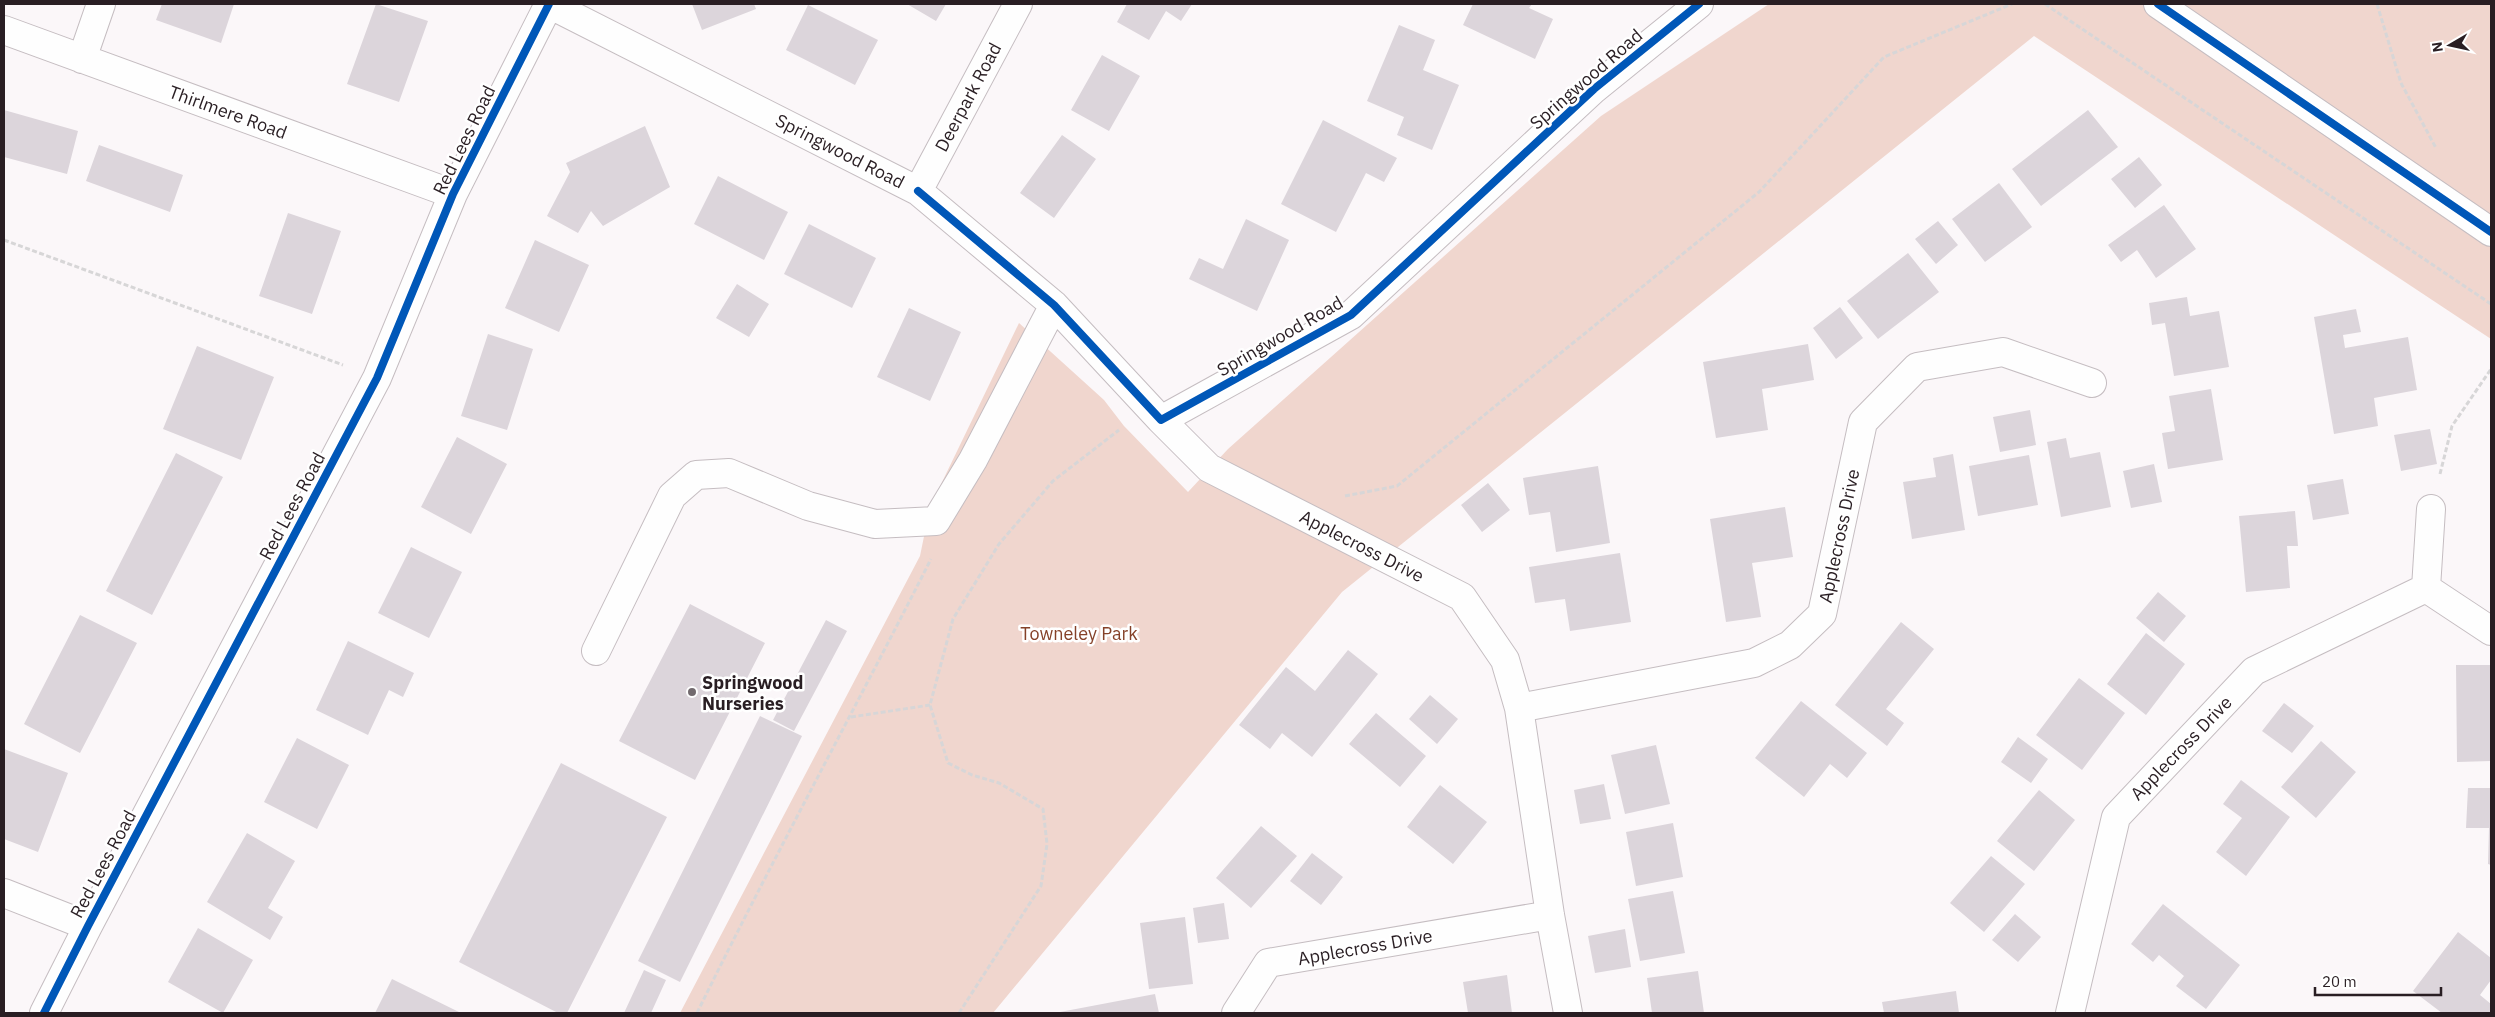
<svg xmlns="http://www.w3.org/2000/svg" width="2495" height="1017" viewBox="0 0 2495 1017" font-family="'IBM Plex Sans',sans-serif">
<style>
.green{fill:#f0d6ce}
.building{fill:#dcd5db}
.lines{fill:none;stroke-linecap:round;stroke-linejoin:round}
.minor-casing{stroke:#c5bdc1;stroke-width:30}
.path{stroke:#d7d6d7;stroke-width:3;stroke-dasharray:5 2.5;stroke-linecap:butt}
.minor{stroke:#fefefe;stroke-width:28}
.cycleway-casing{stroke:#fff;stroke-width:11}
.cycleway{stroke:#0057b8;stroke-width:8}
.poi-dot{fill:#726a6e;stroke:#fff;stroke-width:2}
.labels{text-anchor:middle;dominant-baseline:central;stroke-width:5;stroke-linejoin:round;paint-order:stroke}
.street-label{font-size:18px;fill:#291e23;stroke:#fff}
.park-label{font-size:18px;fill:#854128;stroke:#fff}
.poi-label{font-size:18px;font-weight:bold;fill:#291e23;stroke:#fff;text-anchor:start}
</style>
<rect width="100%" height="100%" fill="#fbf7f9"/>
<path class="green" d="M1769 4H2491V339L2034 36 1342 592 993 1013H680L920 556 930 507 1019 323 1104 400 1124 426 1188 492 1228 449 1601 116Z"/>
<path class="building" d="M162 4H234L221 43 156 20Z
M376 4 428 21 399 102 347 84Z
M692 4H754L756 9 702 30Z
M907 4H946L936 21Z
M1127 4H1192L1181 21 1166 11 1149 40 1117 22Z
M1473 4H1532L1529 8 1553 19 1535 59 1463 25Z
M808 5 878 40 855 85 786 50Z
M1399 25 1435 40 1423 70 1459 85 1432 150 1397 135 1404 117 1367 101Z
M1102 55 1140 76 1109 131 1071 110Z
M4 110 78 131 67 174 4 157Z
M2088 110 2118 147 2041 206 2012 169Z
M1323 120 1397 158 1384 182 1366 173 1336 232 1281 204Z
M645 126 670 187 603 226 591 211 578 233 547 216 570 172 566 163Z
M1062 135 1096 159 1054 218 1020 193Z
M99 145 183 175 170 212 86 181Z
M2139 157 2162 185 2135 208 2111 179Z
M718 176 788 212 764 260 694 224Z
M1999 183 2032 227 1985 262 1952 219Z
M2164 205 2196 249 2156 278 2137 250 2121 262 2108 245Z
M288 213 341 231 312 314 259 296Z
M1246 219 1289 240 1257 311 1189 279 1199 258 1223 269Z
M1938 221 1958 245 1936 264 1915 239Z
M809 224 876 258 852 308 784 274Z
M535 240 589 265 559 332 505 308Z
M1908 253 1939 292 1878 339 1847 301Z
M737 284 769 304 749 337 716 318Z
M2187 297 2190 316 2219 311 2229 367 2174 376 2165 323 2152 325 2149 303Z
M1840 307 1863 338 1836 359 1813 328Z
M909 308 961 332 930 401 877 377Z
M2356 309 2361 332 2343 335 2345 348 2408 337 2417 390 2374 398 2378 426 2334 434 2314 317Z
M488 334 533 349 507 430 461 416Z
M1808 344 1814 380 1762 389 1768 430 1716 438 1703 362Z
M197 346 274 377 241 460 163 429Z
M2211 389 2223 460 2168 469 2162 433 2175 431 2169 396Z
M2030 410 2036 445 2000 452 1993 417Z
M2430 429 2437 464 2401 471 2394 435Z
M457 437 507 464 471 534 421 507Z
M2066 438 2070 458 2100 452 2111 507 2061 517 2047 442Z
M176 453 223 477 152 615 106 591Z
M1953 454 1965 530 1912 539 1903 482 1936 477 1933 458Z
M2029 455 2038 505 1978 516 1969 466Z
M2154 464 2162 502 2131 508 2123 471Z
M1598 466 1610 543 1556 552 1550 512 1529 515 1523 478Z
M2343 479 2349 514 2313 520 2307 485Z
M1488 483 1510 510 1482 532 1461 505Z
M1785 507 1793 557 1752 563 1761 617 1726 622 1710 519Z
M2295 511 2298 546H2287L2290 588 2246 592 2239 516Z
M411 547 462 572 429 638 378 613Z
M1620 553 1631 622 1570 631 1565 599 1535 603 1529 567Z
M2158 592 2186 616 2164 642 2136 618Z
M690 604 765 643 695 780 619 741Z
M80 615 137 643 80 753 24 724Z
M826 620 847 631 794 731 773 720Z
M1901 622 1934 649 1886 709 1904 723 1887 746 1835 705Z
M2146 633 2185 664 2146 715 2107 684Z
M348 641 414 673 403 697 389 690 368 735 316 710Z
M1348 650 1378 674 1312 757 1282 733 1270 749 1239 725 1286 667 1315 691Z
M2456 665H2491V761L2457 762Z
M2079 678 2125 713 2082 770 2036 735Z
M1430 695 1458 719 1437 744 1409 719Z
M1801 701 1867 753 1847 778 1830 764 1804 797 1755 758Z
M2284 703 2314 726 2292 753 2262 731Z
M1376 713 1426 756 1400 787 1349 744Z
M760 716 802 736 680 982 638 961Z
M2018 737 2048 759 2031 783 2001 762Z
M297 738 349 765 317 829 264 802Z
M2321 741 2356 772 2316 818 2281 787Z
M1656 745 1670 804 1625 814 1611 755Z
M4 749 68 773 38 852 4 839Z
M561 763 667 817 567 1013H558L459 962Z
M2241 780 2290 817 2246 876 2216 852 2242 818 2223 804Z
M1604 784 1611 819 1580 824 1574 790Z
M1440 785 1487 822 1453 864 1407 827Z
M2468 788H2491V865L2488 864 2489 828H2466Z
M2039 790 2075 820 2034 871 1997 841Z
M1673 823 1683 877 1636 886 1626 832Z
M1261 826 1297 856 1251 908 1216 878Z
M247 833 295 861 268 908 283 917 270 940 207 902Z
M1312 853 1343 877 1321 905 1290 881Z
M1991 856 2025 884 1984 932 1950 903Z
M1673 891 1685 953 1640 961 1628 899Z
M1224 903 1229 939 1198 943 1193 908Z
M2163 904 2240 965 2206 1009 2176 986 2184 976 2159 955 2153 962 2131 944Z
M2015 914 2041 937 2018 962 1992 940Z
M1185 917 1193 984 1149 989 1140 923Z
M198 928 253 960 223 1013 168 982Z
M1625 929 1631 967 1595 973 1588 936Z
M2458 932 2491 958V980L2480 995 2491 1004 2490 1013H2442L2413 991Z
M644 970 666 980 651 1013H624Z
M1698 971 1704 1013H1652L1647 978Z
M1507 975 1512 1013H1468L1463 982Z
M392 979 461 1013H375Z
M1956 991 1959 1013H1884L1882 1002Z
M1155 994 1159 1013H1060V1012Z"/>
<g class="lines">
<defs>
<path id="minor" d="M549 4 918 191 1054 305 1161 420 1351 315 1594 89 1699 4
M2158 4 2491 232
M4 30 453 194
M82 59 101 4
M918 191 1018 4
M1161 420 1209 468 1462 597 1505 660 1519 708 1550 915 1568 1013
M2426 588 2431 509
M2426 588 2491 631
M596 651 672 496 696 475 729 473 808 506 875 524 936 521 973 460 1054 305
M1519 708 1754 663 1790 645 1822 614 1863 422 1917 367 2003 352 2092 383
M4 893 88 926
M44 1013 88 926 377 378 453 194 549 4
M1236 1013 1268 963 1550 915
M2070 1013 2116 817 2254 671 2426 588"/>
</defs>
<use href="#minor" class="minor-casing"/>
<path class="path" d="M2045 4 2491 304
M2377 4 2401 83 2436 148
M4 240 343 365
M2440 474 2452 426 2491 369
M1345 496 1397 486 1759 192 1884 57 2012 4
M851 717 930 705
M697 1013C772 860 854 711 931 559
M959 1013 1041 886 1047 844 1043 809 999 783 972 775 948 763 930 705 953 619 999 544 1053 481 1119 430"/>
<use href="#minor" class="minor"/>
<defs>
<path id="cycleway" d="M2158 4 2491 232
M918 191 1054 305 1161 420 1351 315 1594 89 1699 4
M44 1013 88 926 377 378 453 194 549 4"/>
</defs>
<use href="#cycleway" class="cycleway-casing"/>
<use href="#cycleway" class="cycleway"/>
</g>
<circle class="poi-dot" cx="692" cy="692" r="5"/>
<g class="labels">
<g class="street-label">
<text transform="translate(1586 79) rotate(-41)">Springwood Road</text>
<text transform="translate(968 97) rotate(-62)">Deerpark Road</text>
<text transform="translate(228 112) rotate(20)">Thirlmere Road</text>
<text transform="translate(464 140) rotate(-64)">Red Lees Road</text>
<text transform="translate(840 151) rotate(27)">Springwood Road</text>
<text transform="translate(1280 336) rotate(-30)">Springwood Road</text>
<text transform="translate(292 506) rotate(-62)">Red Lees Road</text>
<text transform="translate(1839 536) rotate(-78)">Applecross Drive</text>
<text transform="translate(1362 546) rotate(27)">Applecross Drive</text>
<text transform="translate(2181 748) rotate(-46)">Applecross Drive</text>
<text transform="translate(103 864) rotate(-62)">Red Lees Road</text>
<text transform="translate(1365 947) rotate(-10)">Applecross Drive</text>
</g>
<g class="park-label">
<text x="1079" y="633">Towneley Park</text>
</g>
<g class="poi-label">
<text x="702" y="682">Springwood<tspan x="702" dy="21">Nurseries</tspan></text>
</g>
</g>
<rect width="2495" height="1017" fill="none" stroke="#291e23" stroke-width="10"/>
<g transform="translate(2450 45) rotate(261)" stroke="#ffffff" stroke-width="4" paint-order="stroke">
<path d="M0-4L9 19L0 12L-9 19Z" fill="#291e23"/>
<text y="-8" font-size="14" font-weight="bold" text-anchor="middle" fill="#291e23">N</text>
</g>
<path d="M2315 987v8h126v-8" fill="none" stroke="#291e23" stroke-width="2.5"/>
<text x="2322" y="987" font-size="15" fill="#291e23" stroke="#ffffff" stroke-width="4" paint-order="stroke">20 m</text>
</svg>
